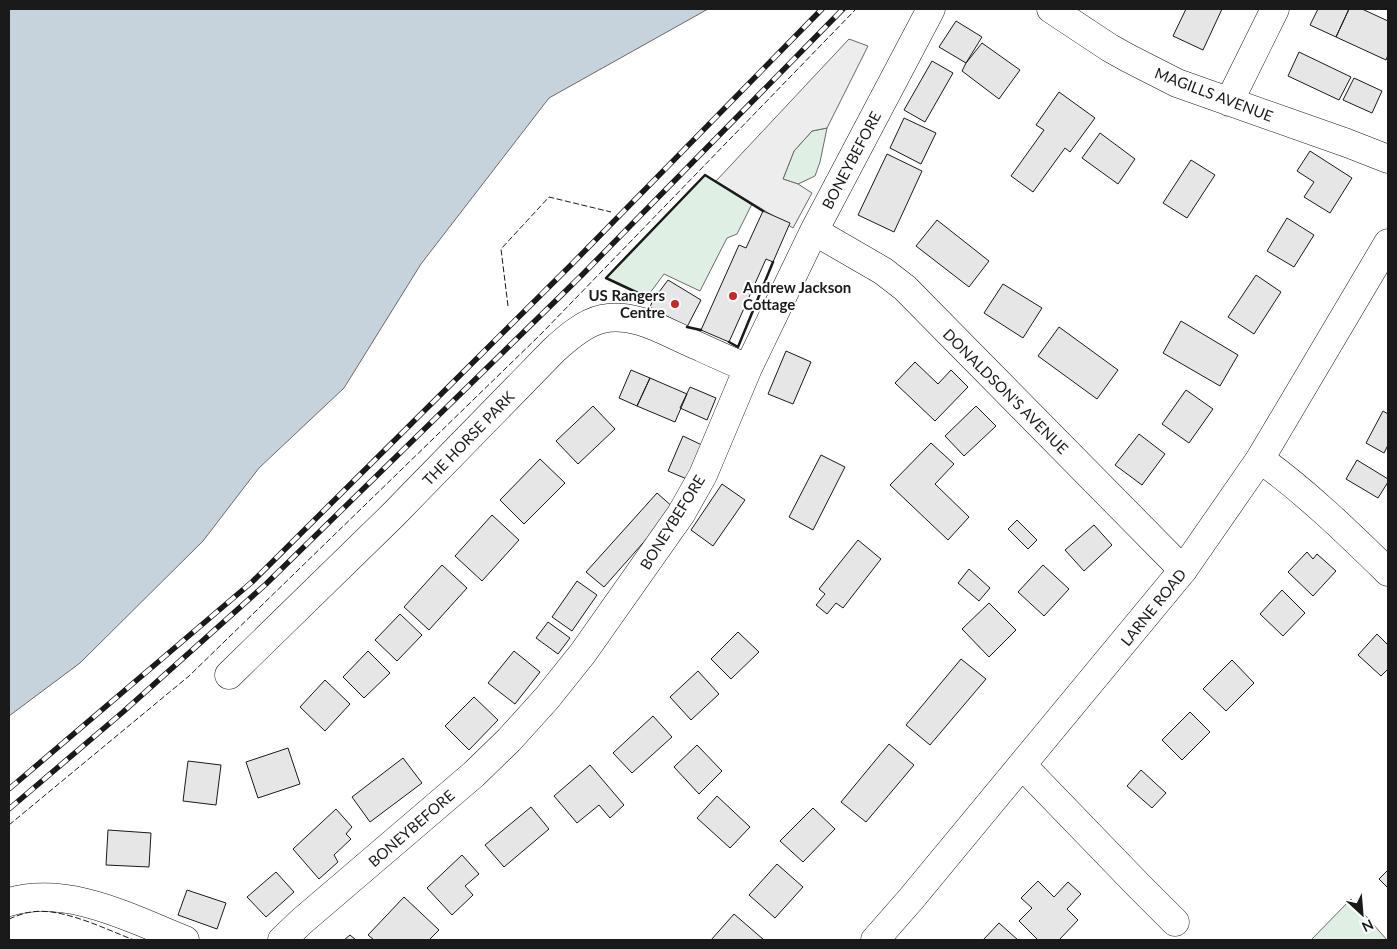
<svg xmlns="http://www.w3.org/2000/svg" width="1397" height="949" viewBox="0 0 1397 949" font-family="Lato,sans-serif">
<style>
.green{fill:#e0efe3;stroke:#6a6a6a}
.parking{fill:#ededed;stroke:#6a6a6a}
.water{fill:#c6d2dc;stroke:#6a6a6a}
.building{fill:#e6e6e6;stroke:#1a1a1a}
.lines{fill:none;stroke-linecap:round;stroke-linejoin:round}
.minor-casing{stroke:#1a1a1a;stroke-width:29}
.major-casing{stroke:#1a1a1a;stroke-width:29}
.minor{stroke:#fff;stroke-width:28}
.major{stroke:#fff;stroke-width:28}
.rail-casing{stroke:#1a1a1a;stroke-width:5.5}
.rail{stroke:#fff;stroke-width:4;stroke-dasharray:11;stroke-linecap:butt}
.fence{stroke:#1a1a1a;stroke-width:1;stroke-dasharray:6 2.5;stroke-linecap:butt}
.wall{stroke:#1a1a1a;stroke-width:2.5}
.poi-dot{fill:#c62828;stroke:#fff;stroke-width:2}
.labels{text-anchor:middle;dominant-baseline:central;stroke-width:4;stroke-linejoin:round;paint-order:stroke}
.street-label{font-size:15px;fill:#1a1a1a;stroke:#fff}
.poi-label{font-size:15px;font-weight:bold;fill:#1a1a1a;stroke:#fff;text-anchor:start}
</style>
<rect width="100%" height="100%" fill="#fff"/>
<path class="green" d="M827 128 820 162 815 176 798 184 783 179 794 151 812 131Z
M705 175 752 204 737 234 727 238 700 291 664 274 647 297 606 278Z
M1351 899 1387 940H1311Z"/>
<path class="parking" d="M849 39 868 46 827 128 812 131 794 151 783 179 798 184 812 193 793 228 716 181Z"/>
<path class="water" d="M9 9H708L549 98 421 264 344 388 259 468 203 541 80 663 9 716Z"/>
<path class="building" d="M1186 9H1222L1203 50 1173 36Z
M1318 9H1349L1336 37 1310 25Z
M1349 9H1362L1388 21V55L1386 60 1336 37Z
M956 21 982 37 966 63 939 47Z
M982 43 1020 70 999 99 962 71 966 63Z
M1299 52 1351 77 1339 100 1288 76Z
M932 61 953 73 925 122 904 110Z
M1354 78 1382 91 1372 113 1343 100Z
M1059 92 1095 118 1070 152 1065 148 1033 192 1011 176 1044 130 1036 125Z
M904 118 936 133 921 164 890 148Z
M1100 133 1135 159 1118 184 1082 158Z
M1310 151 1352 178 1330 213 1304 197 1314 182 1297 171Z
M887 154 922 171 894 232 858 215Z
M1191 160 1215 175 1187 218 1163 203Z
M763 211 790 223 773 262 766 259 729 342 701 330 739 245 746 248Z
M1287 218 1314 235 1294 267 1267 251Z
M937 220 989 261 969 287 916 246Z
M1256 275 1281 292 1254 334 1228 317Z
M668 280 701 300 687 327 650 307 653 300Z
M1003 284 1042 308 1023 338 984 313Z
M1181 321 1238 355 1220 386 1163 353Z
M1059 327 1118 370 1097 399 1038 356Z
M786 351 811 362 793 404 768 394Z
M915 362 938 384 951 370 968 387 935 421 895 383Z
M631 370 650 378 637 406 619 398Z
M650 378 687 394 675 422 637 406Z
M690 387 716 398 707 420 680 408Z
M1186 390 1213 409 1189 443 1162 424Z
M593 406 615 429 578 464 556 441Z
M976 406 996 426 964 456 945 436Z
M1383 411 1388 414V445L1384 453 1366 443Z
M1139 434 1165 454 1142 485 1115 465Z
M683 436 704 446 689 480 668 471Z
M931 443 954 464 935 484 969 517 948 540 890 485Z
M821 455 845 467 813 530 789 517Z
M540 459 565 483 524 524 500 500Z
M1357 460 1388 479V482L1378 498 1346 479Z
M722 484 745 500 713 546 691 530Z
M657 493 674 508 604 587 586 572Z
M492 515 519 540 482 581 455 556Z
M1017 520 1037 540 1028 549 1008 529Z
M1094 525 1112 545 1084 571 1065 550Z
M858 540 881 559 843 608 836 603 827 614 816 605 825 594 819 589Z
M1307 552 1313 559 1317 554 1336 571 1313 596 1288 572Z
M442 565 467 588 429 630 404 607Z
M1043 565 1069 589 1044 616 1018 592Z
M969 569 990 588 979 601 958 583Z
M577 581 597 595 572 631 552 617Z
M1282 590 1305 613 1283 636 1260 614Z
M989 603 1016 630 989 657 962 629Z
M400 614 422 635 397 661 375 640Z
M548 622 570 638 558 654 536 638Z
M738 632 759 652 731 679 711 659Z
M1377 634 1388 645V669L1381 676 1358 655Z
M368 651 390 673 364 698 343 677Z
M514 651 540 672 515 704 488 683Z
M961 659 986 679 930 745 906 725Z
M1232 660 1254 683 1226 711 1203 689Z
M698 671 719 694 691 720 670 697Z
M325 680 350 704 325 731 300 707Z
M474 697 498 720 469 750 445 726Z
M1190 712 1210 732 1182 760 1162 740Z
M653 716 672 737 632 773 613 753Z
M889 744 914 765 866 822 841 802Z
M697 745 722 771 699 794 674 767Z
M288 748 300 784 258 798 246 762Z
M403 758 422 783 370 822 352 797Z
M188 761 221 765 216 805 183 801Z
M590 765 624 805 610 818 599 805 577 823 554 796Z
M1141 770 1166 793 1152 808 1127 786Z
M717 796 750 827 730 848 697 818Z
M531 807 549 829 504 867 485 845Z
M813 808 835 829 803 862 780 841Z
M336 809 352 827 346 834 351 839 334 855 338 862 319 879 293 849Z
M108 830 151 833 149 867 106 865Z
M462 855 479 874 465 886 473 895 452 915 427 888Z
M777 864 803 887 775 918 749 895Z
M1388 870V888L1379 879Z
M276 872 294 892 266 917 247 897Z
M1038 881 1054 897 1068 882 1081 894 1067 909 1078 920 1059 940H1038L1019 921 1032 908 1021 898Z
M187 890 226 903 217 929 178 915Z
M404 897 439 930 429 940H374L368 935Z
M734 914 764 940H711Z
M999 923 1018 940H983Z
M350 935 356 940H344Z"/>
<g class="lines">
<defs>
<path id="minor" d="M1051 9 1110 48 1128 58 1177 83 1347 143 1388 159
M1229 102 1275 9
M814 231 883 271 905 288 1183 570
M1260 459C1306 492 1347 532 1388 572
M229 675 393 515 554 350C567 338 584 323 602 319 632 312 662 330 689 342 709 351 728 360 748 368
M1022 765 1138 885 1175 922
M9 902C69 885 130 918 185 940
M282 940 302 921 474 774 509 740 547 698 583 653 681 514 703 475 748 368 814 231 931 9"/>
<path id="major" d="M875 940 911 899 1183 570 1260 459 1388 243"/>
</defs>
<use href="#minor" class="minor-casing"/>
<use href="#major" class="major-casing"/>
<use href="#minor" class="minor"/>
<use href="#major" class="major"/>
<defs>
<path id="rail" d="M9 789 252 582 571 265 822 9
M9 809 123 712 266 584 582 275 843 9"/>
</defs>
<use href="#rail" class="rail-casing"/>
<use href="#rail" class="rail"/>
<path class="fence" d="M508 306 501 249 549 197 611 212
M9 825 189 676 541 334 856 9
M9 919C16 916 24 913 31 912 62 907 105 929 134 940"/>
<path class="wall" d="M653 300 606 278 705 175 763 211
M687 327 701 330
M729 342 738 347 773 262"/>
</g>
<g class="poi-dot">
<circle cx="733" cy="296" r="5"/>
<circle cx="675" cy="304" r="5"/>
</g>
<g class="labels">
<g class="street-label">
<text transform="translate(1214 94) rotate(21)">MAGILLS AVENUE</text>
<text transform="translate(851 160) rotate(-62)">BONEYBEFORE</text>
<text transform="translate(1006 391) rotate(45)">DONALDSON'S AVENUE</text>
<text transform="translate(468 438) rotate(-46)">THE HORSE PARK</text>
<text transform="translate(672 522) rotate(-58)">BONEYBEFORE</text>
<text transform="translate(1153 607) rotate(-51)">LARNE ROAD</text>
<text transform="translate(411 828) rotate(-41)">BONEYBEFORE</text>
</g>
<g class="poi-label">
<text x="743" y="287">Andrew Jackson<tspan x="743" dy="17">Cottage</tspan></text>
<text x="665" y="295" text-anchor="end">US Rangers<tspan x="665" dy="17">Centre</tspan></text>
</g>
</g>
<rect width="1397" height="949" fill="none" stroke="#1a1a1a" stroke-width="20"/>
<g transform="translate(1362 914) rotate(154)" stroke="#ffffff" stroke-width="4" paint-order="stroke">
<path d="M0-4L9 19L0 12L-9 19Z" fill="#1a1a1a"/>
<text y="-8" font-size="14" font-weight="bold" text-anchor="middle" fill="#1a1a1a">N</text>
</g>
</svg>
